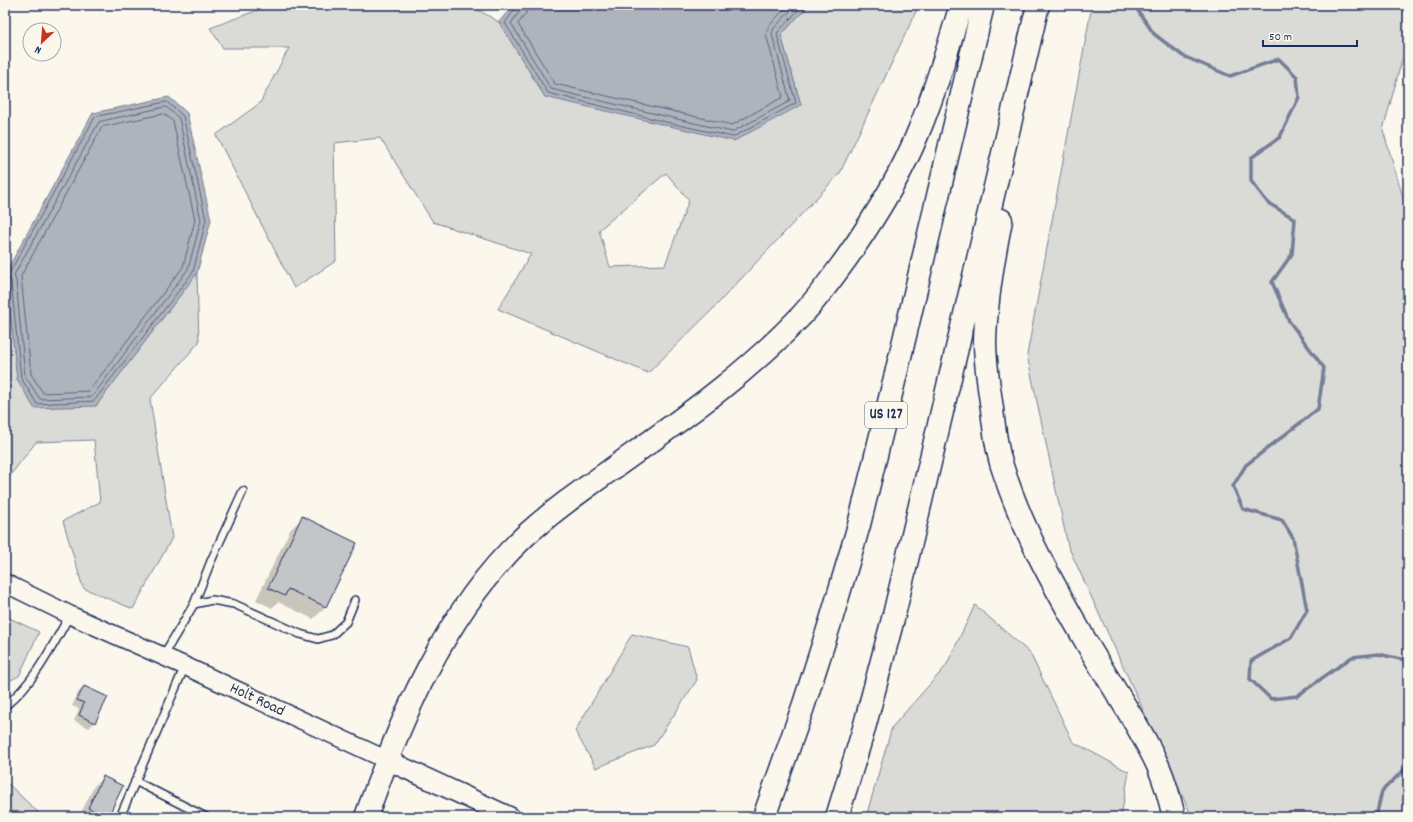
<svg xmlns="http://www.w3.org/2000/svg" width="1413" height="822" viewBox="0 0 1413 822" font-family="Dekko,sans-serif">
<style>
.green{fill:#dadad7;stroke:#7a849a;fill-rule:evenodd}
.water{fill:#afb3bb;stroke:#747e96}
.shadow{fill:#0003}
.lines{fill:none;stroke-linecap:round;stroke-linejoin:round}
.shore{stroke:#566483;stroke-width:1}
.stream{stroke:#747e96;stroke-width:3.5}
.building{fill:#c3c5c9;stroke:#1b2f5e}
.service-casing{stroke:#1b2f5e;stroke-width:10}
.tertiary-casing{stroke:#1b2f5e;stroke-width:20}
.secondary-casing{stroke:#1b2f5e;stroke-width:22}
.motorway-casing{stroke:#1b2f5e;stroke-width:25}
.service{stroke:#fbf7ec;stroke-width:7}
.tertiary{stroke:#fbf7ec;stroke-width:17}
.secondary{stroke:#fbf7ec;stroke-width:19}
.motorway{stroke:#fbf7ec;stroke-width:22}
.labels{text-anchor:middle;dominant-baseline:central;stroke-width:3;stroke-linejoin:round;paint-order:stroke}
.shield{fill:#fbf7ec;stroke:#5e6b89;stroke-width:1}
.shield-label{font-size:15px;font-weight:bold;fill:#1b2f5e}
.street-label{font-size:16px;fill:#1b2f5e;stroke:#fbf7ec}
</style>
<rect width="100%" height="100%" fill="#fbf7ec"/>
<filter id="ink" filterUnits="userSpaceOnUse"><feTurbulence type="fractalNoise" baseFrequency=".025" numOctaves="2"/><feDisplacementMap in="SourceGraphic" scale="8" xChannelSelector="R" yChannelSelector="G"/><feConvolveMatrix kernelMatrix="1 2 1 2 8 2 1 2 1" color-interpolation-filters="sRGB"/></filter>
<g filter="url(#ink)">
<path class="green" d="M271 5H470L499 22 545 97 801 105 781 35 809 5H919L840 173 711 311 648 373 498 309 531 254 433 222 380 138 334 143 336 261 294 288 216 135 260 103 289 48H223L210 28ZM666 173 689 200 665 265 610 267 599 230Z
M1092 5H1408V38L1383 130 1408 214V817H1192L1068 546 1027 355Z
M6 272 17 379 96 406 197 273 199 342 150 399 172 538 133 609 83 588 63 521 100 502 94 440 36 442 5 482Z
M975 605 1030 653 1073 742 1129 772 1121 817H866L892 727 946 666Z
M5 616 39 632 19 676 5 683Z
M632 634 688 647 697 680 654 745 596 768 575 731Z
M5 781 43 817H5Z"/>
<path class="water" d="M513 5H809L781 35 801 105 734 141 545 97 499 22Z
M169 97 187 113 211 220 197 273 96 406 34 408 17 379 6 272 93 113Z"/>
<path class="shadow" d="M302 518 356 544 326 607 313 619 278 602 272 608 256 600 290 530Z
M84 687 95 722 89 728 74 721 79 709 72 706 78 693Z
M103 777 122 786 107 817H79L94 786Z"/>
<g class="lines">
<path class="shore" d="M516 5 515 9 505 23 548 93 674 124 733 137 796 103 777 35 778 32 803 5
M521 5 520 11 511 23 551 89 732 132 790 101 772 34 774 28 796 5
M527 5 526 13 518 24 555 84 732 125 783 97 766 34 769 26 788 5
M167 102 183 116 206 220 193 272 94 401 37 404 21 378 11 281 7 275 10 272 95 117Z
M166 107 179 118 201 220 188 269 92 397 40 399 25 376 16 281 14 275 99 122Z
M164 114 173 121 195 220 183 267 89 391 43 393 31 374 21 276 102 127Z"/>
<path class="stream" d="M1134 5 1154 34 1183 56 1230 76 1279 59 1297 77 1299 97 1280 137 1251 158V181L1268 203 1295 219 1292 254 1272 282 1289 321 1324 368 1318 409 1246 465 1233 486 1243 509 1282 520 1293 538 1307 610 1291 638 1251 661 1250 679 1271 699 1297 696 1352 657 1378 654 1405 660 1408 665
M1376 817 1382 791 1408 766"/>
</g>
<path class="building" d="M302 516 357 543 326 607 288 589 285 596 268 588Z
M84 686 108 697 95 723 79 715 84 703 77 700Z
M103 776 123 786 108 817 88 808Z"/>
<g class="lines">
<defs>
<path id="service" d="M194 604 211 561 243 491
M163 656 194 604 212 600 234 604 300 634 318 639 332 635 346 622 355 600
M5 706C35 682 51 648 70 615
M135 781 206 817
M120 817 185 666"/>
<path id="tertiary" d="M5 583 70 615 185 666 387 760"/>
<path id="secondary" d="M387 760 510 817"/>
<path id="motorway" d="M1001 220C993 260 986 301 985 341 985 364 989 387 992 409 994 427 996 448 1002 466 1023 533 1058 593 1093 654 1115 691 1141 728 1159 768 1166 784 1170 800 1174 817
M366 817C401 717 447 608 526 535 559 505 597 480 633 454 692 412 751 369 801 316 818 298 832 278 846 259 874 219 900 178 918 133 935 92 948 48 961 5
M764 817 803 707 831 620 859 525 900 357 983 5
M837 817 863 732 894 615 1038 5"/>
</defs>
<use href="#service" class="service-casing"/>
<use href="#tertiary" class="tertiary-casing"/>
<use href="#secondary" class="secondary-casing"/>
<use href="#motorway" class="motorway-casing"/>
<use href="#service" class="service"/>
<use href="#tertiary" class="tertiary"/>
<use href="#secondary" class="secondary"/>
<use href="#motorway" class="motorway"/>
</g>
</g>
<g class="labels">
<rect class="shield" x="865" y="402" width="42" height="26" rx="3"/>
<g class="shield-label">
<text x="886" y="415">US 127</text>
</g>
<g class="street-label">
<text transform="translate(257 700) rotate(25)">Holt Road</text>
</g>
</g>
<rect width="1413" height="822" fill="none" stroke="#fbf7ec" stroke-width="20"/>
<rect x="10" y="10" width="1393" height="802" fill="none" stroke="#1b2f5e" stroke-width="1.5" filter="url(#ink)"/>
<g transform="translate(42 42) rotate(206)"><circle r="19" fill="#fbf7ec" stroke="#a1a7b3"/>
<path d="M0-3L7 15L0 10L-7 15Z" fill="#c8321e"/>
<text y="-6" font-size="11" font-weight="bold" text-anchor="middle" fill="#1b2f5e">N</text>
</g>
<path d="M1263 40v6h94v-6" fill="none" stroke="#1b2f5e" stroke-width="2"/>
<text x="1269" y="40" font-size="12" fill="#1b2f5e" stroke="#fbf7ec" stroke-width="3" paint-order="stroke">50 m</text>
</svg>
